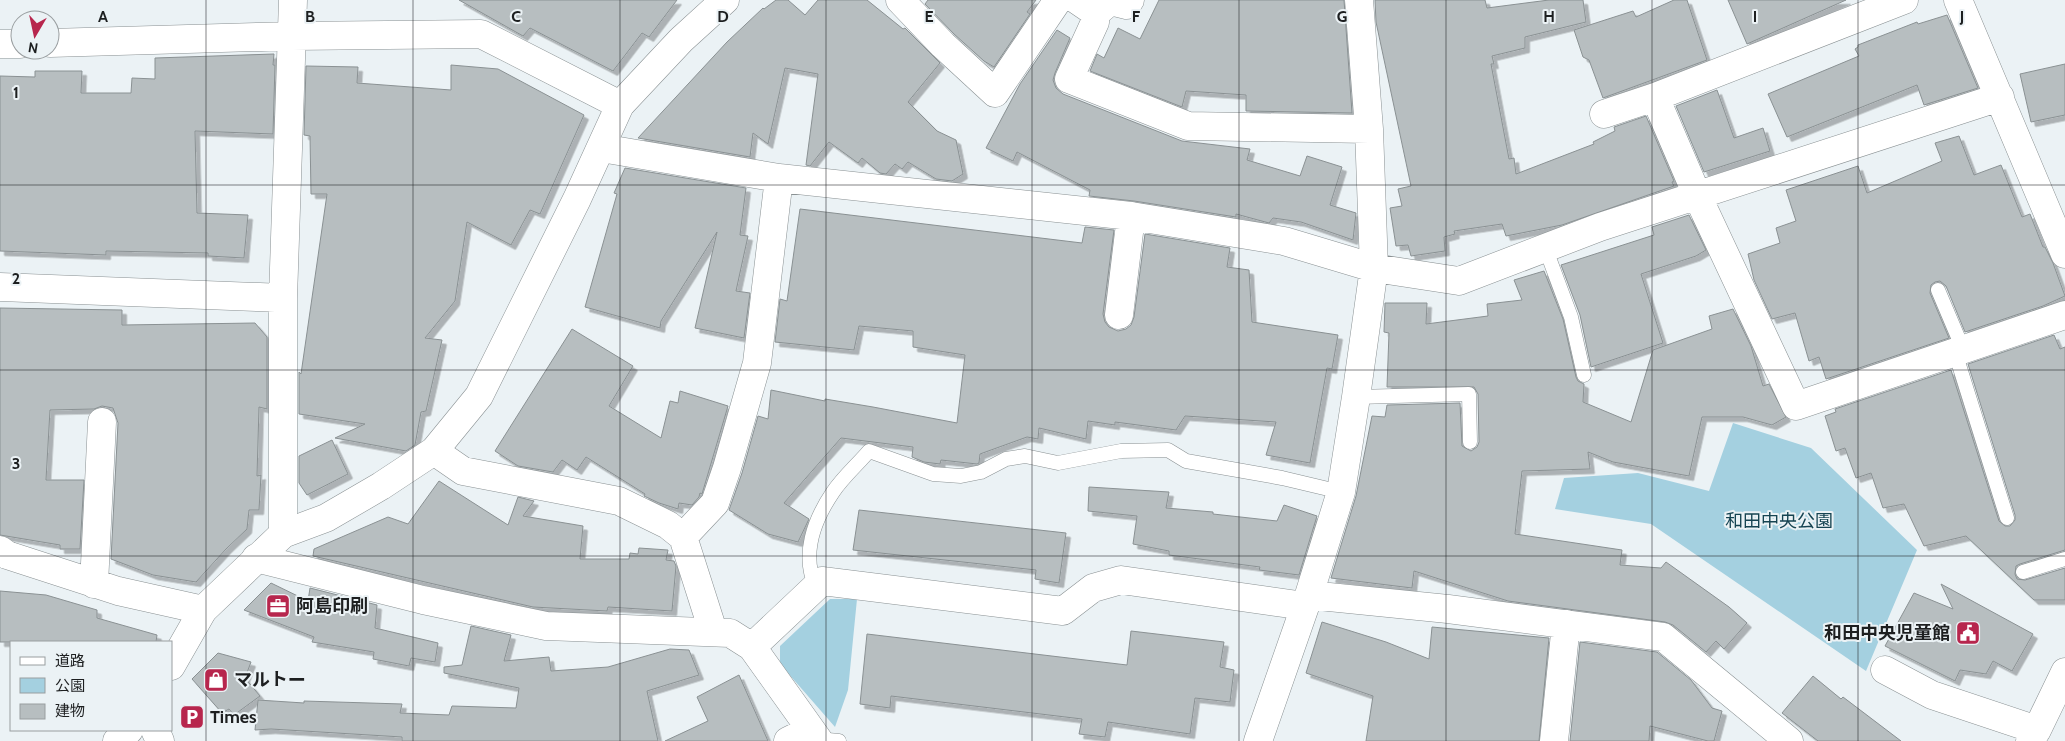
<svg xmlns="http://www.w3.org/2000/svg" width="2065" height="741" viewBox="0 0 2065 741" font-family="Cabin,'Noto Sans JP',sans-serif">
<style>
.green{fill:#a4d0e0}
.building{fill:#b7bec0;stroke:#8a9193;filter:url(#shadow)}
.lines{fill:none;stroke-linecap:round;stroke-linejoin:round}
.lane-casing{stroke:#8a9193;stroke-width:15}
.street-casing{stroke:#8a9193;stroke-width:29}
.secondary-casing{stroke:#8a9193;stroke-width:29}
.lane{stroke:#fff;stroke-width:14}
.street{stroke:#fff;stroke-width:28}
.secondary{stroke:#fff;stroke-width:28}
.grid{fill:none;stroke:#1d1f20;stroke-width:1;stroke-opacity:0.55}
.labels{text-anchor:middle;dominant-baseline:central;stroke-width:4;stroke-linejoin:round;paint-order:stroke}
.park-label{font-size:18px;fill:#164452;stroke:#ebf2f5}
.poi-label{font-size:18px;font-weight:bold;fill:#1d1f20;stroke:#ebf2f5;text-anchor:start}
.grid-label{font-size:16px;text-anchor:middle;font-weight:bold;fill:#1d1f20;stroke:#ebf2f5;stroke-width:4;stroke-linejoin:round;paint-order:stroke}
</style>
<defs>
<filter id="shadow"><feDropShadow dx="4.5" dy="4.5" stdDeviation="0" flood-color="#0004"/></filter>
</defs>
<rect width="100%" height="100%" fill="#ebf2f5"/>
<path class="green" d="M1733 423 1811 448 1917 550 1866 671 1651 524 1555 509 1564 478 1638 473 1709 491Z
M830 599H857L848 690 835 727 780 664V646Z"/>
<path class="building" d="M459 0H677L649 37 642 33 613 71 530 28 523 36Z
M776 0H788L805 15 818 0H867L903 29 905 28 940 63 908 102 937 131 956 140 963 174 952 181 936 179 908 162 902 169 895 164 886 174 880 173 862 158 858 163 829 142 810 166 806 165 818 74 785 68 768 144 753 133 750 157 638 138 727 42 763 8 764 9Z
M928 0H1036L1027 12 1030 14 994 67 984 61 954 34 925 4Z
M1159 0H1344L1352 113 1246 111V95L1186 91 1182 107 1090 71 1097 54 1104 58 1118 28 1140 39Z
M1375 0H1485L1487 8 1549 0H1583L1586 22 1525 37V48L1492 56 1494 64H1491L1509 159 1514 158 1516 174 1594 144 1593 142 1615 131 1614 127 1646 116 1674 181 1672 182 1674 186 1562 225 1506 236 1502 224 1454 231 1455 234 1444 237 1445 251 1411 256 1408 245 1396 246 1390 208 1402 206 1398 189 1411 186 1376 22Z
M1674 0H1687L1707 60 1603 98 1589 60 1583 57 1574 30 1633 11 1636 17Z
M1728 0H1846L1747 44Z
M1947 15 1978 88 1924 105 1917 85 1787 137 1768 94 1859 56 1855 49 1858 47V45L1917 22 1918 24Z
M1057 30 1070 38 1055 73 1053 80 1056 88 1063 94 1182 141 1250 149 1247 160 1300 176 1307 156 1342 167 1330 205 1356 213 1353 240 1301 222 1273 218 1269 223 1236 214V217L1134 201 1089 196 1090 190 1017 152 1013 161 986 148 1020 84Z
M274 54 273 65H275L273 134 195 131 197 213 248 215 244 258 208 256V253L106 251V255L0 251V76L35 77V71H82L81 93H131L132 78 155 79V58Z
M2065 64V115L2031 122 2020 74Z
M451 65 498 69 584 115 540 214 530 210 511 245 467 222 455 301 425 338 442 340 426 411 421 412 415 445 406 451 335 438 365 424 299 414V372L301 374 327 194H311L310 136 304 135 306 66 358 67 357 83 451 90Z
M1717 90 1734 138 1763 128 1770 151 1704 172 1676 106Z
M1959 136 1974 175 2001 165 2022 217 2030 214 2043 247H2045L2053 263 2065 296 2043 306 1965 332 1946 286 1940 281 1935 282 1931 285 1930 293 1949 338 1826 379 1819 357 1809 361 1795 313 1772 319 1754 280 1748 254 1780 243 1776 228 1796 221 1786 190 1858 166 1867 193 1942 161 1935 143Z
M625 168 746 188 740 235 748 236 736 291 750 293 744 338 695 328 717 232 661 321 660 328 585 307 617 194 614 193Z
M800 209 1082 243 1085 227 1114 230 1103 314 1105 322 1109 327 1118 331 1126 329 1131 325 1134 317 1145 234 1230 248 1227 267 1249 270 1252 322 1338 335 1332 369 1327 368 1310 463 1266 455 1276 422 1185 416 1176 430 1115 422V425L1088 421 1086 439 1039 428 1038 439 1027 437 980 454 979 463 977 464 941 460 940 464 924 462 912 457 913 447 841 438 784 503 809 519 798 542 768 534 729 510 742 473 758 416 768 419 771 390 825 401V399L873 407 957 423 965 355 913 347V331L859 326 854 350 775 342 780 299 787 301Z
M1689 215 1706 250 1696 256 1641 274 1663 343 1591 367 1580 315 1561 265 1654 235 1652 227Z
M1544 271 1563 319 1576 377 1578 381 1584 384 1583 402 1631 422 1653 350 1712 329 1709 316 1733 309 1751 346 1763 386 1769 384 1786 417 1772 425 1743 417H1702L1689 476 1613 462 1588 452 1590 469 1522 471 1515 534 1622 550 1620 565 1661 568 1666 562 1729 607 1747 623 1724 649 1716 641 1706 652 1673 625 1665 622 1508 601 1414 571 1412 588 1331 578 1356 496 1372 416 1385 417 1387 405 1460 403 1462 446 1471 451 1477 447 1479 442 1478 394 1474 387H1387L1389 333 1384 332 1385 303H1427L1426 324 1488 316 1487 304 1522 300 1514 280Z
M0 308 122 310V325L255 323 267 337V409L259 407 257 476 261 475 259 510H249L247 529 226 549 196 582 153 575 111 559 118 423 113 408 102 406 94 409 50 410 46 480H84L80 549H60V545L0 535Z
M572 329 633 366 609 406 661 438 670 401 678 403 680 391 728 406 702 494 700 493 699 497 692 505 679 503 678 509 659 503 644 496 645 494 586 457 577 470 562 460 553 472 518 466 495 451Z
M2054 335 2060 349 2065 347V550L2020 564 2016 566 2015 574 2017 579 2025 580 2065 568V600H2034L1966 536 1924 546 1904 504 1883 508 1871 473 1856 478 1845 448 1836 451 1825 416 1836 412 1835 409 1951 370 1999 521 2005 526H2010L2015 520V515L1968 364Z
M332 440 348 474 307 495 299 483V456Z
M439 481 508 525 518 497 534 501 523 516 583 526 580 559H629L630 553 638 554 639 548 668 550 666 560 674 561 676 566 672 611 608 607 607 611 533 607 313 556 314 549 388 517 408 524Z
M1089 487 1169 492 1166 508 1213 512V514L1277 521 1284 505 1317 516 1299 575 1259 570 1260 567 1169 555V551L1133 544 1137 516 1088 511Z
M859 510 1066 533 1059 583 1035 579 1036 570 853 550Z
M271 583 308 601 310 588 377 605 375 628 438 643 435 662 411 658 409 666 373 659 374 652 312 642 314 637 244 610Z
M1941 584 2033 634 2012 671 1993 661 1986 674 1960 670 1955 681 1885 646 1914 593 1953 609Z
M0 591 46 595 97 610V618L157 635 156 642H0Z
M1322 622 1386 642 1429 659 1432 627 1549 638 1539 741H1366L1373 696 1306 673Z
M471 626 511 635 504 661 549 657 551 671 608 667 670 649 689 650 699 675 647 691 658 741H402V737L271 729 255 730 258 700 304 703V701L402 704 400 713 449 715 452 706 516 708 519 688 444 673V667L462 665Z
M1131 631 1224 642 1220 667 1234 670 1230 702 1195 698 1190 734 1108 722 1105 737 1079 734 1082 719 891 696 890 708 860 704 867 634 1127 665Z
M1580 642 1657 652 1691 680 1712 708 1722 711 1714 741H1708L1650 726 1649 741H1570Z
M218 653 251 662 245 678 260 696 234 715 229 709 222 713 192 679Z
M739 675 768 741H665L708 721 697 697Z
M1813 676 1841 699 1843 697 1901 741H1818L1782 713Z"/>
<g class="lines">
<defs>
<path id="lane" d="M1545 247 1571 317 1584 375
M1938 290 1963 349
M1955 352 2007 518
M1356 397 1469 394 1470 442
M2023 572 2065 559
M816 587C801 555 814 520 833 492 843 477 858 464 869 451L933 474 961 476 981 472 1006 459 1025 456 1058 463 1121 451 1168 450 1186 461 1282 478 1341 492
M817 739 839 741"/>
<path id="street" d="M900 0 943 45 995 93 1058 0
M1077 0 1096 13 1110 1 1126 5 1130 0
M1904 0 1655 97 1697 195 1796 406 2065 315
M1958 0 2065 254
M1096 13 1095 22 1069 79 1188 126 1369 129
M50 43 293 36 481 34 620 105
M0 44H20
M1604 114 1655 97
M601 148 779 178 1131 216 1284 241 1374 268 1459 281 1600 227 2000 97
M0 287 283 298
M1119 315 1131 216
M434 451 463 471 619 501 668 525 683 537 713 631
M283 534V298L293 0
M683 537 715 503 727 468 757 363 779 178
M0 550 7 555 118 591 203 610
M256 558 423 600 546 626 730 633 752 647 819 741
M94 584 102 422
M1309 595 1448 609 1663 637 1789 741
M752 647 822 581 1063 611 1093 588 1121 580 1305 606
M1885 670 1932 695 2037 730
M155 730 160 741
M788 741 810 730
M1258 741 1309 595 1341 492 1356 397 1374 268 1369 129 1359 0
M1554 741 1566 624
M2030 741 2037 730 2065 672"/>
<path id="secondary" d="M171 666 203 610 283 534 326 518 381 486 434 451 479 396 577 199 620 105 681 40 725 0
M117 741 129 730"/>
</defs>
<use href="#lane" class="lane-casing"/>
<use href="#street" class="street-casing"/>
<use href="#secondary" class="secondary-casing"/>
<use href="#lane" class="lane"/>
<use href="#street" class="street"/>
<use href="#secondary" class="secondary"/>
</g>
<path class="grid" d="M206 0V741M413 0V741M620 0V741M826 0V741M1032 0V741M1239 0V741M1446 0V741M1652 0V741M1858 0V741M0 185H2065M0 370H2065M0 556H2065"/>
<defs>
<symbol id="office-square" viewBox="-11 -11 22 22"><rect x="-9" y="-9" width="18" height="18" rx="4" fill="#b7264d" stroke="#ebf2f5"/><path d="M-6-3h4V-5.5h4V-3h4V5H-6ZM-1-4.5V-3h2v-1.5ZM-6 0V1H6V0Z" fill="#fff"/></symbol>
<symbol id="civic-square" viewBox="-11 -11 22 22"><rect x="-9" y="-9" width="18" height="18" rx="4" fill="#b7264d" stroke="#ebf2f5"/><path d="M-.6-6.5H3V-4.5H.6V-3L4-1V1h2V6H-6V1h2V-1L-.6-3ZM-1.2 2.5V6h2.4V2.5Z" fill="#fff"/></symbol>
<symbol id="shop-square" viewBox="-11 -11 22 22"><rect x="-9" y="-9" width="18" height="18" rx="4" fill="#b7264d" stroke="#ebf2f5"/><path d="M-5-2.5h2.3a2.7 3.5 0 0 1 5.4 0H5L5.5 6h-11ZM-1.5-2.5h3a1.5 2.3 0 0 0-3 0Z" fill="#fff"/></symbol>
<symbol id="parking-square" viewBox="-11 -11 22 22"><rect x="-9" y="-9" width="18" height="18" rx="4" fill="#b7264d" stroke="#ebf2f5"/><path d="M-3.5-5.5H1a3.5 3.5 0 0 1 0 7H-1V5.5H-3.5ZM-1-3.4V-.6H.8a1.4 1.4 0 0 0 0-2.8Z" fill="#fff"/></symbol>
</defs>
<g fill-rule="evenodd">
<use href="#office-square" x="264" y="592" width="28" height="28"/>
<use href="#civic-square" x="1954" y="619" width="28" height="28"/>
<use href="#shop-square" x="202" y="666" width="28" height="28"/>
<use href="#parking-square" x="178" y="703" width="28" height="28"/>
</g>
<g class="labels">
<g class="park-label">
<text x="1779" y="521">和田中央公園</text>
</g>
<g class="poi-label">
<text x="296" y="606">阿島印刷</text>
<text x="1950" y="633" text-anchor="end">和田中央児童館</text>
<text x="234" y="680">マルトー</text>
<text x="210" y="717">Times</text>
</g>
</g>
<g class="grid-label">
<text x="103" y="22">A</text>
<text x="310" y="22">B</text>
<text x="516" y="22">C</text>
<text x="723" y="22">D</text>
<text x="929" y="22">E</text>
<text x="1136" y="22">F</text>
<text x="1342" y="22">G</text>
<text x="1549" y="22">H</text>
<text x="1755" y="22">I</text>
<text x="1962" y="22">J</text>
<text x="16" y="98">1</text>
<text x="16" y="284">2</text>
<text x="16" y="469">3</text>
</g>
<rect x="10" y="641" width="162" height="90" fill="#ebf2f5" stroke="#999ea0"/>
<rect x="20" y="657" width="25" height="8" fill="#ffffff" stroke="#999ea0"/>
<text x="55" y="666" font-size="15" fill="#1d1f20">道路</text>
<rect x="20" y="678" width="25" height="15" fill="#a4d0e0" stroke="#999ea0"/>
<text x="55" y="691" font-size="15" fill="#1d1f20">公園</text>
<rect x="20" y="704" width="25" height="15" fill="#b7bec0" stroke="#999ea0"/>
<text x="55" y="716" font-size="15" fill="#1d1f20">建物</text>
<g transform="translate(35 35) rotate(189)"><circle r="24" fill="#ebf2f5" stroke="#999ea0"/>
<path d="M0-4L9 19L0 12L-9 19Z" fill="#b7264d"/>
<text y="-8" font-size="14" font-weight="bold" text-anchor="middle" fill="#1d1f20">N</text>
</g>
</svg>
